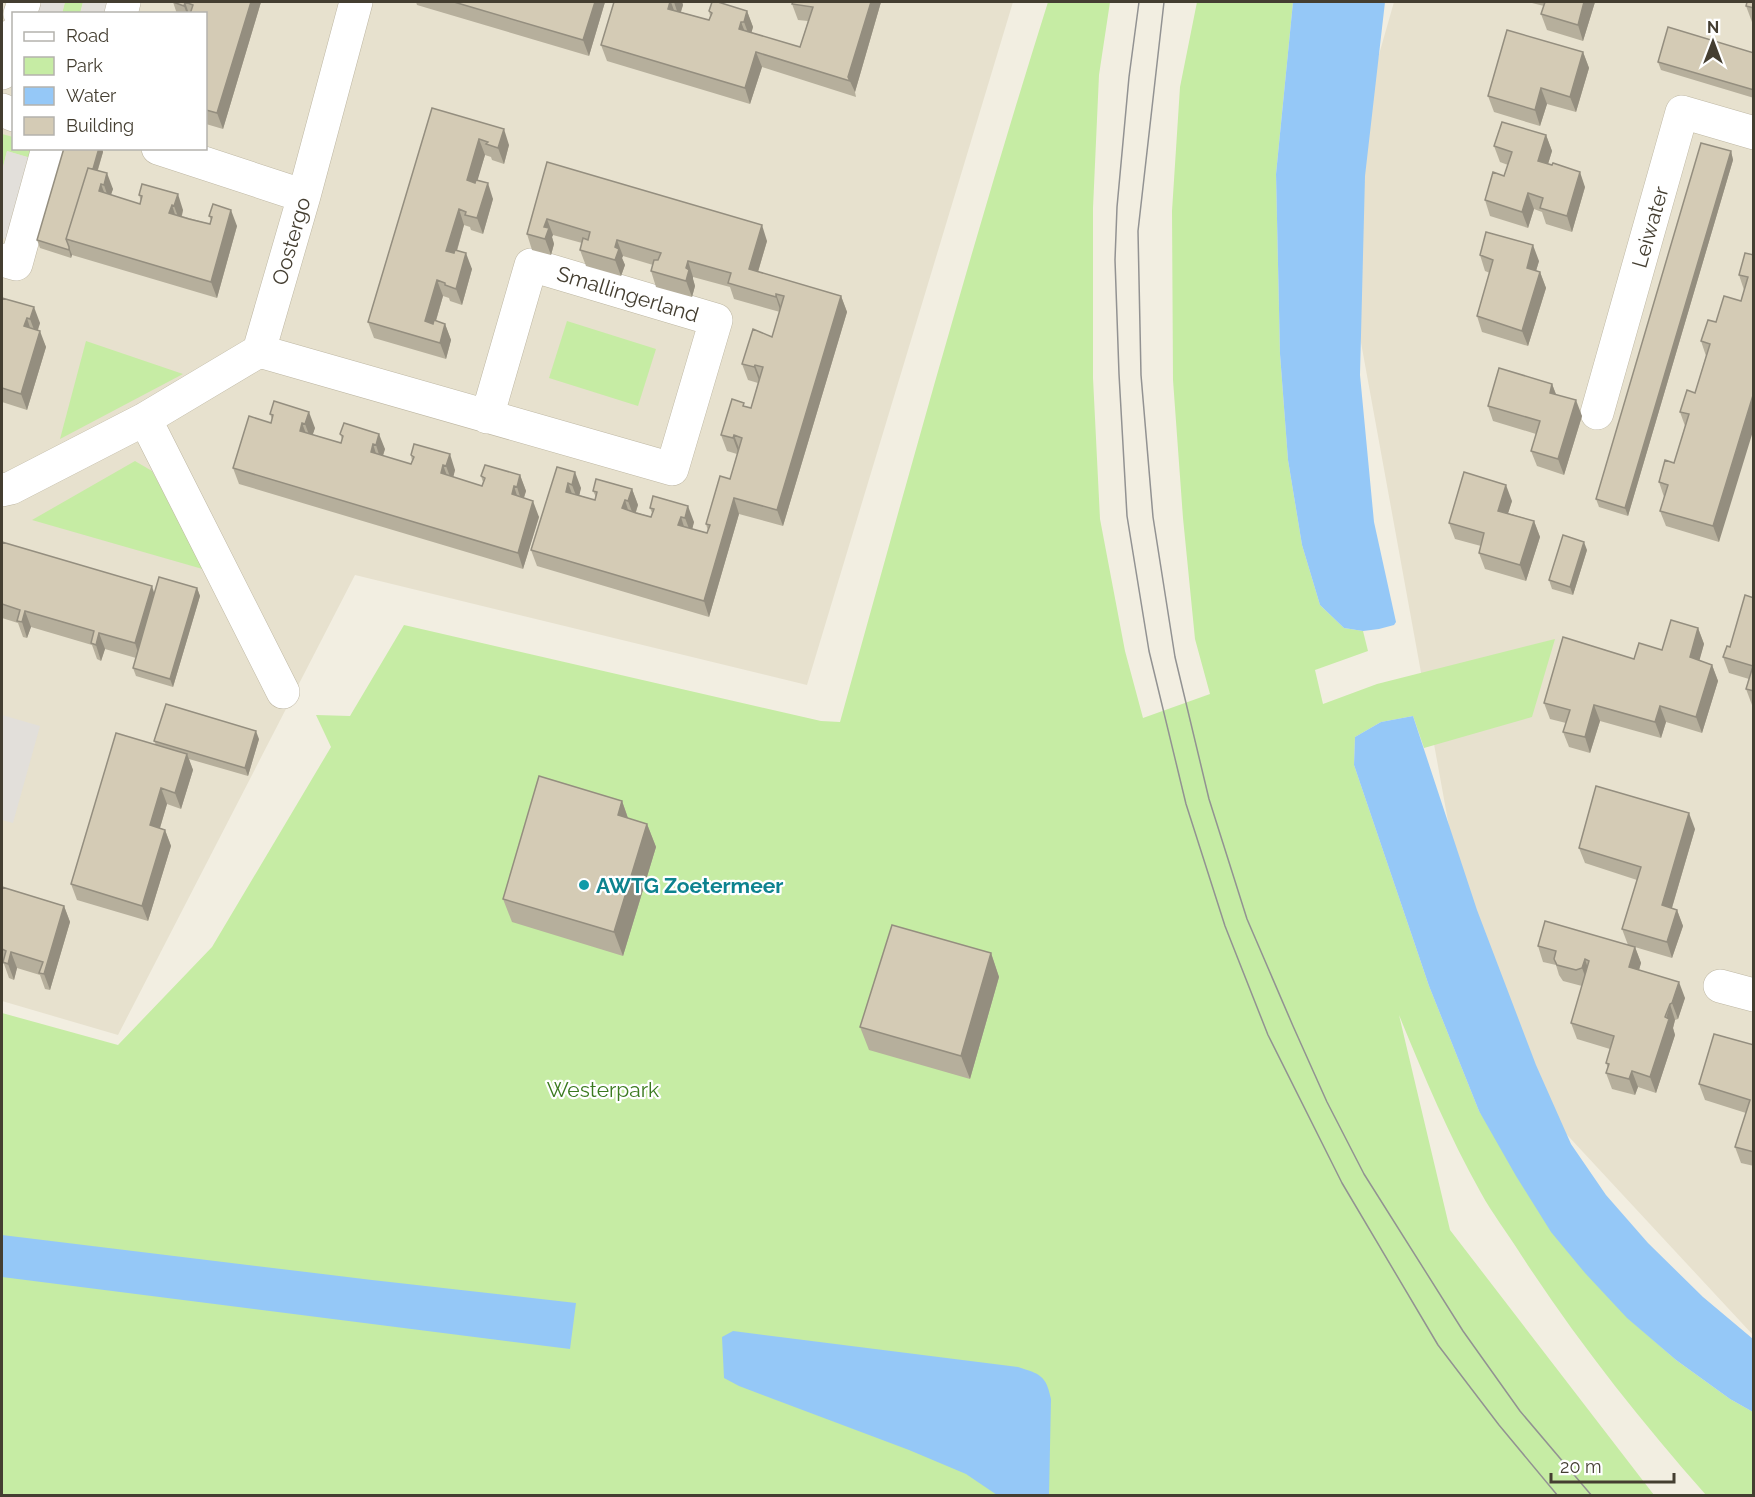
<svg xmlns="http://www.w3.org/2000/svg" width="1755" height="1497" viewBox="0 0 1755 1497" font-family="Raleway,sans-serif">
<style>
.residential{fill:#e7e1ce;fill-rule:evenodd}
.green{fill:#c6eca4}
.parking{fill:#e2dfda}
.water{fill:#95c8f7}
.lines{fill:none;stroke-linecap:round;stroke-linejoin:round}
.street-casing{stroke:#beb7a3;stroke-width:34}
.street{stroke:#fff;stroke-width:33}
.tram{stroke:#929292;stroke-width:1.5}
.wall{fill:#b6af9c}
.shaded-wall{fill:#948e7f}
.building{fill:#d4cbb5;stroke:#948e7f;stroke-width:1.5}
.culture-dot{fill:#0f9aa8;stroke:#fff;stroke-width:2}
.labels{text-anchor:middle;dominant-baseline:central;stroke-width:4.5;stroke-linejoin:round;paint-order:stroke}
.street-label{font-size:21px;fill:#443e31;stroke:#fff}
.culture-label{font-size:21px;font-weight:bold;fill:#0d838f;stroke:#fff;text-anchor:start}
.park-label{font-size:21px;fill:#3b7a20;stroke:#fff}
</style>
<rect width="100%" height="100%" fill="#f2eee1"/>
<path class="residential" d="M2 2H1013L807 685 355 575 118 1035 2 1001ZM14 14H206V148H14Z
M1394 2H1753V1335L1490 1052 1336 205Z"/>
<path class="green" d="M65 2H83L80 13 62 14Z
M1048 2H1110L1099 75 1093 208V378L1100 519 1125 651 1143 718 1210 694 1195 639 1183 518 1173 380 1172 211 1180 87 1197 2H1293L1276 174 1280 354 1288 460 1302 545 1320 605 1344 628 1363 631 1368 651 1315 670 1323 704 1377 684 1555 639 1532 717 1424 748 1413 716 1381 722 1355 737 1354 765 1429 986 1479 1111 1628 1318 1676 1360 1730 1399 1753 1412V1495H1706C1638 1418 1574 1337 1518 1250 1506 1231 1492 1213 1481 1193 1449 1136 1424 1076 1399 1015L1450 1230 1654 1495H2V1013L118 1045 212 947 331 747 316 715 350 716 404 625 821 721 840 722C907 481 973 240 1048 2Z
M2 134 13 137 14 148 30 149 34 159 7 151 2 171Z
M567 321 656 349 638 406 549 378Z
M86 341 183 374 60 439Z
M135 461 152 471 206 570 32 520Z"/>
<path class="parking" d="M36 2H65L62 13 33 14Z
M83 2H112L108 13 80 14Z
M7 151 34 159 10 240 2 238V171Z
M2 715 40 726 13 823 2 820Z"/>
<path class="water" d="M1293 2H1385L1365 176 1360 375 1374 522 1396 622 1394 625 1379 629 1363 631 1344 628 1320 605 1302 545 1288 460 1280 354 1276 174Z
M1413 716 1477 910 1536 1065 1571 1144 1606 1195 1648 1243 1703 1297 1753 1339V1412L1730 1399 1676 1360 1627 1318 1585 1273 1551 1232 1516 1176 1479 1111 1429 986 1354 765 1355 737 1381 722Z
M2 1235 372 1280 576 1303 570 1349 2 1277Z
M733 1331 1018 1367C1040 1374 1046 1375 1051 1399L1049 1495H997L966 1474 909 1450 739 1386 724 1378 722 1337Z"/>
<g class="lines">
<defs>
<path id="street" d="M20 14 24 2
M121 14 124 2
M2 73 14 34
M2 110 14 115
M158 148 304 196
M2 260 16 264 48 148
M259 351 672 469 716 320 531 265 487 417
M1597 413 1682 112 1754 133
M145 419 283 692
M2 490 11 488 145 419 259 351 304 196 356 2
M1720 986 1754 995"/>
</defs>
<use href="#street" class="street-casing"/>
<use href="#street" class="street"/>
<path class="tram" d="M1139 2 1129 77 1117 207 1115 260 1119 374 1127 516 1149 651 1186 804 1225 926 1268 1035 1342 1183 1438 1345 1499 1425 1558 1496
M1164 2 1138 231 1141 375 1153 517 1175 657 1209 799 1247 919 1293 1026 1327 1102 1364 1174 1463 1331 1520 1411 1592 1496"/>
</g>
<path class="wall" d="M173 2H261L223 129 206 124V14H177Z
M416 2H605L589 56 417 5Z
M614 2H682L683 5 681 12 709 20 710 16 709 11H747L753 27 751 33 800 47 808 21 798 20 792 4 793 2H881L855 92 856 97 762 67 750 104 607 61 601 45Z
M1528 2H1595L1583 41 1547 30 1541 14 1544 6Z
M1754 2V22H1752L1746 6Z
M1583 52 1589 68 1576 112 1547 104 1540 126 1494 112 1488 96Z
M1754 53V98L1661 70 1658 62Z
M432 108 509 145 504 164 492 160 491 157 485 155 477 180 493 199 483 234 471 230 470 227 464 225 457 251 472 269 462 305 450 301 449 298 443 296 436 321 445 324 451 340 446 359 374 338 368 322Z
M1546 135 1552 151 1548 164 1585 187 1572 232 1546 224 1542 212 1534 209 1528 228 1490 216 1485 200 1504 176 1508 165 1500 162 1494 146Z
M64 148H102L103 152 98 170 113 189 111 195 140 204 141 201 139 195 142 184 183 210 182 216 210 224 211 220 209 216 237 226 217 298 72 255 71 258 40 248 37 240Z
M1731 151 1733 160 1628 516 1599 507 1596 499Z
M547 162 767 241 758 272 841 296 847 312 783 526 739 514 709 617 537 566 531 550 557 467 581 488 579 495 595 500 596 497 593 491 632 489 638 505 636 512 651 517 652 513 650 508 653 496 694 522 692 529 707 533 708 531 706 524 730 479 737 454 727 451 721 435 745 406 751 408 758 383 748 380 742 364 772 337 780 312 734 299 730 287 693 277V279L695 286 692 297 656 287 651 271 653 265 623 256 622 258 625 265 621 276 586 266 580 250 582 243 553 235 552 237 554 244 551 255 532 250 527 234Z
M1480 255 1539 261 1536 271 1540 272 1546 288 1528 346 1482 332 1477 316 1490 273 1485 271Z
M1754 255 1719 542 1666 526 1660 511 1664 497 1659 482 1674 463 1685 426 1680 412 1695 393 1706 356 1701 341 1716 322 1741 301 1744 290 1739 275Z
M2 298 40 323 38 330 46 347 27 410 2 402Z
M1552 384 1556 394 1582 416 1564 475 1537 466 1531 451 1536 434 1493 421 1488 406Z
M274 401 315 428 312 435 341 443 342 439 340 434 344 423 385 449 383 456 411 464 412 461 411 455 414 444 455 470 453 477 482 486 483 482 481 476 520 475 526 491 524 498 539 517 523 569 239 484 233 468 271 423 272 419 270 414Z
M1512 501 1508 513 1534 521 1540 537 1526 581 1485 569 1479 553 1481 546 1455 539 1449 523Z
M2 542 154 594 197 588 200 596 173 687 136 676 133 668 136 658 105 649 101 661 97 659 92 645 31 627 27 638 23 637 18 623 2 618Z
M1587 550 1573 595 1552 589 1549 580Z
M1754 598V705H1752L1746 689 1749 679 1729 673 1723 657 1730 647Z
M1698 628 1704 644 1699 660 1712 665 1718 681 1702 733 1666 722 1661 738 1600 721 1590 753 1569 747 1563 732 1566 723 1550 719 1544 703 1634 659 1662 650Z
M259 739 248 776 189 759 193 770 181 809 167 804 160 828 165 830 171 846 148 921 77 900 71 884 156 745 154 741Z
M622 801 628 818 647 824 656 847 623 956 512 922 503 899Z
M1695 829 1672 908 1677 910 1683 926 1672 958 1628 945 1622 929 1637 880 1585 863 1579 848Z
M2 887 64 906 70 922 50 990 45 989 40 975 17 968 14 980 9 978 4 964 2 963Z
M1538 946 1635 947 1641 963 1639 970 1685 998 1678 1019 1675 1020 1673 1028 1675 1035 1656 1093 1638 1087 1635 1095 1612 1089 1606 1073 1608 1068 1606 1063 1610 1049 1577 1039 1571 1023 1582 986 1563 981 1559 975 1556 965 1543 962Z
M991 953 999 977 970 1079 869 1050 860 1027Z
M1754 1045V1166L1741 1163 1735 1147 1746 1113 1705 1100 1699 1084Z"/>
<path class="shaded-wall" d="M185 2 189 14H187L184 6Z
M251 2H261L223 129 217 113Z
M595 2H605L589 56 583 40Z
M670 2H671L676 16 668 9Z
M674 2H682L683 5 679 17Z
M871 2H881L855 92 848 77Z
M1584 2H1595L1583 41 1578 25Z
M747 11 753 27 750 38 744 22Z
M741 22 747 37 739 29Z
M756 52 762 67 750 104 745 88Z
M1583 52 1589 68 1576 112 1570 97Z
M1541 88 1547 104 1540 126 1535 110Z
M504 129 509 145 504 164 498 148Z
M1546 135 1552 151 1544 177 1538 161Z
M479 139 485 155 473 196 467 180Z
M99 148H102L103 152 76 242 71 241Z
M1731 151 1733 160 1628 516 1625 508Z
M1580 172 1585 187 1572 232 1567 216Z
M107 173 113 189 109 200 104 185Z
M488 183 493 199 483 234 477 218Z
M101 184 107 200 99 191Z
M1528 193 1534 209 1528 228 1522 212Z
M178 194 183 210 180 222 174 206Z
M172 205 177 221 169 213Z
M459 209 464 225 452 267 446 251Z
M231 210 237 226 217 298 211 282Z
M547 219 553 235 552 237 554 244 551 255 545 239 544 227Z
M762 225 767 241 754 285 749 269Z
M617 240 623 256 622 258 625 265 621 276 615 260V247Z
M1533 245 1539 261 1532 284 1527 268Z
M69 247 72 255 71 258 69 250Z
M466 253 472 269 462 305 456 289Z
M688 261 693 277V279L695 286 692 297 686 281V268Z
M1540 272 1546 288 1528 346 1522 331Z
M437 280 443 296 431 337 425 321Z
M776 294 782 310 781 313 776 297Z
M841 296 847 312 783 526 777 510Z
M34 307 40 323 36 335 30 319Z
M27 318 32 334 24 326Z
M445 324 451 340 446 359 440 343Z
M40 331 46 347 27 410 21 394Z
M755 365 761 381 760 383 754 367Z
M1552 384 1558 400 1550 393Z
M1754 392V428L1719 542 1713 526Z
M1576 400 1582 416 1564 475 1558 459Z
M309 412 315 428 311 440 305 424Z
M302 423 308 439 300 431Z
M379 434 385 449 381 461 376 445Z
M734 435 740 451 739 454 733 438Z
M373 444 378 460 371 452Z
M450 454 455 470 452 482 446 466Z
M443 465 449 481 441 473Z
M575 472 581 488 578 501 572 485Z
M520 475 526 491 522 503 517 487Z
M568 483 574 499 566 492Z
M1506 485 1512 501 1504 526 1498 511Z
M514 486 519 502 512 494Z
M632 489 638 505 634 517 628 501Z
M734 498 739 514 709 617 704 601Z
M625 500 630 516 622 508Z
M533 501 539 517 523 569 518 553Z
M688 506 694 522 691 534 685 518Z
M681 517 686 533 678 525Z
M1534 521 1540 537 1526 581 1520 565Z
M1584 542 1587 550 1573 595 1570 587Z
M152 586 157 602 140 659 135 643Z
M197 588 200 596 173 687 170 679Z
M25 611 31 627 27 638 22 622Z
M1698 628 1704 644 1696 673 1690 657Z
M99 633 105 649 101 661 96 645Z
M1712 665 1718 681 1702 733 1696 717Z
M1594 705 1600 721 1590 753 1585 737Z
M1660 706 1666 722 1661 738 1655 722Z
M256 731 259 739 248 776 245 768Z
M187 754 193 770 181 809 175 793Z
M161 788 167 804 156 841 150 825Z
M622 801 630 824 618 815Z
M1689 813 1695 829 1668 921 1662 905Z
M647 824 656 847 623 956 614 932Z
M165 830 171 846 148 921 142 906Z
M64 906 70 922 50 990 44 974Z
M1677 910 1683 926 1672 958 1667 942Z
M1635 947 1641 963 1635 983 1629 967Z
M11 952 17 968 14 980 8 964Z
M991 953 999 977 970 1079 961 1056Z
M1585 959 1590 975 1588 984 1582 968Z
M1679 982 1685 998 1678 1019 1672 1003Z
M1670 1004 1675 1020 1673 1028 1675 1035 1656 1093 1650 1077Z
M1632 1071 1638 1087 1635 1095 1629 1079Z"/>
<path class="building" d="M173 2H251L217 113 206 110V14H190L193 5 185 2 184 6Z
M454 2H595L583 40Z
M614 2H670L668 9 709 20 712 13 709 11 712 2H718L747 11 744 22H741L739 29 800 47 813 7 792 4 793 2H871L848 77 850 81 756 52 745 88 601 45Z
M1545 2H1584L1578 25 1541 14Z
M1747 2H1754V8L1746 6Z
M1668 27 1754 53V90L1658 62Z
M1507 30 1583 52 1570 97 1541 88 1535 110 1488 96Z
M432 108 504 129 498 148 486 144 488 142 479 139 467 180 475 183 476 180 488 183 477 218 465 215 466 212 459 209 446 251 454 253 455 250 466 253 456 289 445 285V283L437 280 425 321 433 324 434 320 445 324 440 343 368 322Z
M1502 122 1546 135 1538 161 1552 165 1553 163 1580 172 1567 216 1540 208 1543 198 1528 193 1522 212 1485 200 1493 172 1504 176 1512 152 1494 146Z
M1701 143 1731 151 1625 508 1596 499Z
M64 148H99L93 169 88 168 66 239 69 247V250L37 240Z
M547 162 762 225 749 269 841 296 777 510 734 498 704 601 531 550 557 467 575 472 572 485 568 483 566 492 595 500 597 492 593 491 596 479 632 489 628 501 625 500 622 508 636 513 651 517 654 509 650 508 653 496 688 506 685 518 681 517 678 525 707 533 710 525 706 524 720 476 730 479 742 438 734 435 733 438 721 435 732 399 744 403 743 406 751 408 763 367 755 365 754 367 742 364 753 329 772 337 784 296 776 294V297L728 283 731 273 688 261 686 268 689 270 686 281 651 271 654 260H658L661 253 617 240 615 247 619 249 615 260 580 250 583 238 588 240 590 232 547 219 544 227 549 228 545 239 527 234Z
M88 168 107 173 104 185 101 184 99 191 140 204 142 196 139 195 142 184 178 194 174 206 172 205 169 213 189 219 210 224 212 217 209 216 213 204 231 210 211 282 66 239Z
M1486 232 1533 245 1527 268 1540 272 1522 331 1477 316 1493 260 1480 255Z
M1745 253 1754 255V392L1713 526 1660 511 1668 485 1659 482 1665 460 1674 463 1689 414 1680 412 1687 390 1695 393 1710 344 1701 341 1708 320 1716 322 1724 296 1741 301 1748 277 1739 275Z
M2 298 34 307 30 319 27 318 24 326 40 331 21 394 2 388Z
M1499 368 1552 384 1550 393 1576 400 1558 459 1531 451 1540 421 1488 406Z
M274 401 309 412 305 424 302 423 300 431 341 443 343 436 340 434 344 423 379 434 376 445 373 444 371 452 411 464 414 457 411 455 414 444 450 454 446 466 443 465 441 473 482 486 485 478 481 476 485 465 520 475 517 487 514 486 512 494 533 501 518 553 233 468 249 416 271 423 273 415 270 414Z
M1464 472 1506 485 1498 511 1534 521 1520 565 1479 553 1484 533 1449 523Z
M1563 535 1584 542 1570 587 1549 580Z
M2 542 152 586 135 643 99 633 96 645 91 643 94 631 25 611 22 622 17 621 20 610 2 604Z
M159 577 197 588 170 679 133 668Z
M1745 595 1754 598V691L1746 689 1753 666 1723 657 1727 646 1730 647Z
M1671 620 1698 628 1690 657 1712 665 1696 717 1660 706 1655 722 1594 705 1585 737 1563 732 1570 710 1544 703 1563 637 1634 659 1639 643 1662 650Z
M166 704 256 731 245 768 154 741Z
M116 733 187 754 175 793 161 788 150 825 165 830 142 906 71 884Z
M539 776 622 801 618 815 647 824 614 932 503 899Z
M1596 786 1689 813 1662 905 1677 910 1667 942 1622 929 1641 867 1579 848Z
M2 887 64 906 44 974 39 973 43 962 11 952 8 964 3 962 6 951 2 949Z
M1545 921 1635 947 1629 967 1679 982 1672 1003 1670 1004 1665 1017 1669 1019 1650 1077 1632 1071 1629 1079 1606 1073 1609 1064 1606 1063 1614 1036 1571 1023 1589 961 1585 959 1582 968 1576 970 1557 965 1554 959 1556 951 1538 946Z
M892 925 991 953 961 1056 860 1027Z
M1714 1034 1754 1045V1152L1735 1147 1750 1100 1699 1084Z"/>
<circle class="culture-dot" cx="584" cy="885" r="6"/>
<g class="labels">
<g class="street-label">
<text transform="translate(1650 227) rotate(-74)">Leiwater</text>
<text transform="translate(291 241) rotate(-74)">Oostergo</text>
<text transform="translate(628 294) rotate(17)">Smallingerland</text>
</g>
<g class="culture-label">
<text x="596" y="885">AWTG Zoetermeer</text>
</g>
<g class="park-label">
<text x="603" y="1089">Westerpark</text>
</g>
</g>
<rect width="1755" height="1497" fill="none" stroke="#443e31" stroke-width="6"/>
<rect x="12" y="12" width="195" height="138" fill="#ffffff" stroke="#b4b2ad" stroke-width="1.5"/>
<rect x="24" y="32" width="30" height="9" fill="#ffffff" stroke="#b4b2ad" stroke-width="1.5"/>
<text x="66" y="42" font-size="18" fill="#443e31">Road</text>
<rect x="24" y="57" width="30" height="18" fill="#c6eca4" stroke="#b4b2ad" stroke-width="1.5"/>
<text x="66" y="72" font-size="18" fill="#443e31">Park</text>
<rect x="24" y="87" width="30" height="18" fill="#95c8f7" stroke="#b4b2ad" stroke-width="1.5"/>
<text x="66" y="102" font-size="18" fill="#443e31">Water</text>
<rect x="24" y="117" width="30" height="18" fill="#d4cbb5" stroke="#b4b2ad" stroke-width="1.5"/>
<text x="66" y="132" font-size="18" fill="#443e31">Building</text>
<g transform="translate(1713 42)" stroke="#ffffff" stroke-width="4.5" paint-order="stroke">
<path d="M0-4.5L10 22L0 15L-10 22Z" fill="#443e31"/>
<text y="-9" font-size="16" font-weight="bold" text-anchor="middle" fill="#443e31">N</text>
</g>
<path d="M1551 1473v9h123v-9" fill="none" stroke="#443e31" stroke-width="3"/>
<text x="1560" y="1473" font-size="18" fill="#443e31" stroke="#ffffff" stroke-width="4.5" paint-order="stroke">20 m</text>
</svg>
